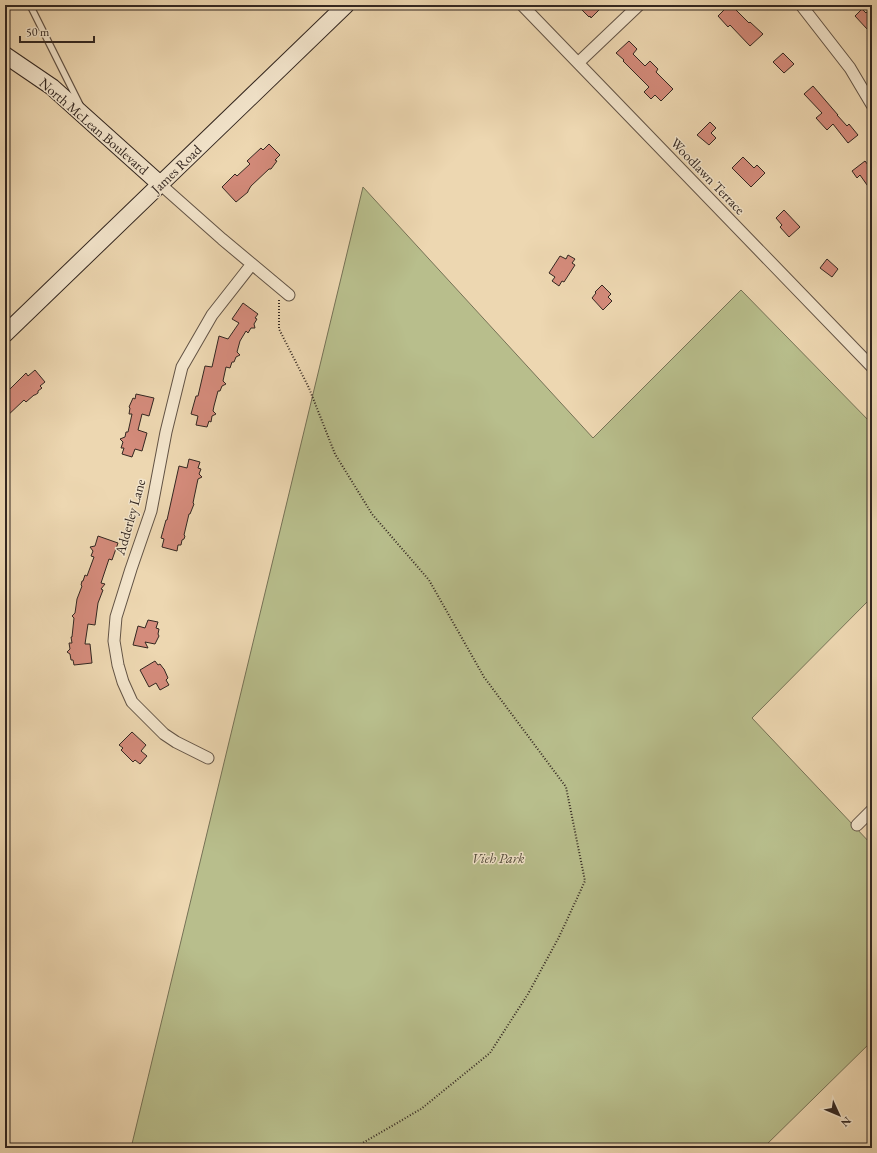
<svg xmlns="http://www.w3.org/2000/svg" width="877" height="1153" viewBox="0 0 877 1153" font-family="'EB Garamond',serif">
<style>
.green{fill:#b8be8c;stroke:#767256}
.building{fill:#d48b7b;stroke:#332721}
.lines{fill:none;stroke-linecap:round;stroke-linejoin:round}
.service-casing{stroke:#625345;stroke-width:8}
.minor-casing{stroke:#625345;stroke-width:13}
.secondary-casing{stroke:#332721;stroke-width:18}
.path{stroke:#332721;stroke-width:2;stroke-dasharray:1 2;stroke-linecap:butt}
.service{stroke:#f3e5cc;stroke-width:5.5}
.minor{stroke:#f3e5cc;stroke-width:11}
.secondary{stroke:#f3e5cc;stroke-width:16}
.labels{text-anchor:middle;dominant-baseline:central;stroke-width:3;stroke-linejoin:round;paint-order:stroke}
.street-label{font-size:14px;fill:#332721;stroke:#f3e5cc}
.park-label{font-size:14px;font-style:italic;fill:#544d3c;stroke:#f3e5cc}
</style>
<rect width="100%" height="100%" fill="#edd7b1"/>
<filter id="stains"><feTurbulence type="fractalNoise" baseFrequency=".005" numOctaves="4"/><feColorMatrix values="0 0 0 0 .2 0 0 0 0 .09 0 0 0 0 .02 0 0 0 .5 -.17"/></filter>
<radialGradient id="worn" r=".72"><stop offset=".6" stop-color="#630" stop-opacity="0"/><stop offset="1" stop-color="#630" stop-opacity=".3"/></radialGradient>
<path class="green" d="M363 187 593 438 741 290 872 424V597L752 718 872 845V1041L763 1148H131Z"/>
<path class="building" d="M577 5H604L591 18 590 16 589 17Z
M729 5H731L749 23 750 22 763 34 750 46 730 25 728 27 718 16Z
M872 7V24L867 29 855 16 862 9 866 13Z
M629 41 637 49 633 54 645 66 650 61 658 69 656 72 673 89 661 101 655 95 651 99 644 92 649 87 623 61 624 60 616 53Z
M783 53 794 64 784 73 773 62Z
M813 86 838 115H837L847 126 849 124 858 135 848 143 833 124 827 130 816 118 822 113 804 94Z
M710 122 716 128 711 133 716 138 709 145 697 135Z
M269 144 280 155 275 160 277 161 271 169H269L251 186 248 191V192L236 202 222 187 235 174 237 176 250 164 247 161 261 148 263 150Z
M743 157 754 168 757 165 765 173 751 187 732 168Z
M865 161 872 170V192L860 175 857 178 852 171Z
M784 210 800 227 789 237 780 227 782 225 776 218Z
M568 255 575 259 572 263 575 265 564 282 562 281 559 286 552 281 555 277 549 273 560 256 566 259Z
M827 259 838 269 832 277 820 268Z
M602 285 611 294 608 297 612 301 603 310 592 298 596 293 595 292Z
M243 303 258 314 255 318 257 319 254 324 255 328H251L248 333 246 331 240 341 237 352 240 355 236 357 234 362H232L230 368 226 367 223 381 226 384 222 386 220 391H218L214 406 213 411 216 414 212 416 211 422 209 421 207 427 196 425 198 416 191 414 196 396H198L205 366 212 367 219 336 228 339 239 323 232 319Z
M35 370 45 382 40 386 42 388 38 391V393L35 395H34L26 402 24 400 5 418V394L26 373 28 376Z
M136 394 154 398 149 416 142 414 138 430 147 433 142 451 135 449 132 457 122 454 124 448H121L123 442 120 439 125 437 126 432H128L132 414H129L130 408 129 407 133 398 135 399Z
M189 459 200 462 198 468 201 469 199 474 202 477 198 479 194 498 193 503 194 504 190 514H189L184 535 185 536 184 539 182 540 181 545H178L177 551 162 547 164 539 161 538 166 520H167L179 466 187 468Z
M98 536 118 543 112 560 109 559 101 583 105 584 101 589 103 590 98 603 95 625 88 624 85 644H90L92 663 74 665 73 660H71L70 654 67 652 70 649 69 643H72L71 637H72L74 618 72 616 75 613 77 599 82 586 81 585 82 581H83L85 575 87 576 94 557 91 556 93 551 90 547 95 546Z
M148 620 158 622 156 628 159 629 158 634 159 636 155 644 145 642 148 648 133 645 138 626 145 628Z
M155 661 158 665 160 664 163 668 164 669 168 678 166 680 169 685 160 690 156 683 149 687 140 670Z
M132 732 146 745 141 751 147 756 140 764 135 760 133 762 121 750 123 748 119 745Z"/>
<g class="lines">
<defs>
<path id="service" d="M30 5 80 105"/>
<path id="minor" d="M522 5 872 367
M801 5 850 68 872 105
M578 63 639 5
M160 184 222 239 289 295
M208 758 176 742 164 734 132 702 123 682 118 665 114 641 116 617 131 569 151 511 166 432 182 367 212 315 252 264
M857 825 872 810"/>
<path id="secondary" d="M5 55 52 87 160 184
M5 334 346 5"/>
</defs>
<use href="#service" class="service-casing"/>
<use href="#minor" class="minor-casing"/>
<use href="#secondary" class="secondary-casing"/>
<path class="path" d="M279 300V329L309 388 335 454 372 514 429 580 484 677 566 787 585 881 559 937 528 994 490 1053 421 1109 354 1148"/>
<use href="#service" class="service"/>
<use href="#minor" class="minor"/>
<use href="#secondary" class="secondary"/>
</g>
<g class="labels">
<g class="street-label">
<text transform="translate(94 126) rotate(41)">North McLean Boulevard</text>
<text transform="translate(176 169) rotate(-44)">James Road</text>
<text transform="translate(708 176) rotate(46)">Woodlawn Terrace</text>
<text transform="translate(130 517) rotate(-74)">Adderley Lane</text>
</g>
<g class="park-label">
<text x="498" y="858">Vieh Park</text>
</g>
</g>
<rect width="877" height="1153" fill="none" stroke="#edd7b1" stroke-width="20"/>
<rect x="6" y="6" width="865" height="1141" fill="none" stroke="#332721" stroke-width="2"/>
<rect x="10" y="10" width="857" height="1133" fill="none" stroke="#332721"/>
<g transform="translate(839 1115) rotate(134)" stroke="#f3e5cc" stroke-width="3" paint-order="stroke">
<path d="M0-3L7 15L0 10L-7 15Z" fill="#332721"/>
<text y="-6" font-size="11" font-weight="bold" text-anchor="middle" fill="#332721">N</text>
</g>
<path d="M20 36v6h74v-6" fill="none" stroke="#332721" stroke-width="2"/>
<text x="26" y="36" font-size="12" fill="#332721" stroke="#f3e5cc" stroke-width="3" paint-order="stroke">50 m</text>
<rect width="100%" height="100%" filter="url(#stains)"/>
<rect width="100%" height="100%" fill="url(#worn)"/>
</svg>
